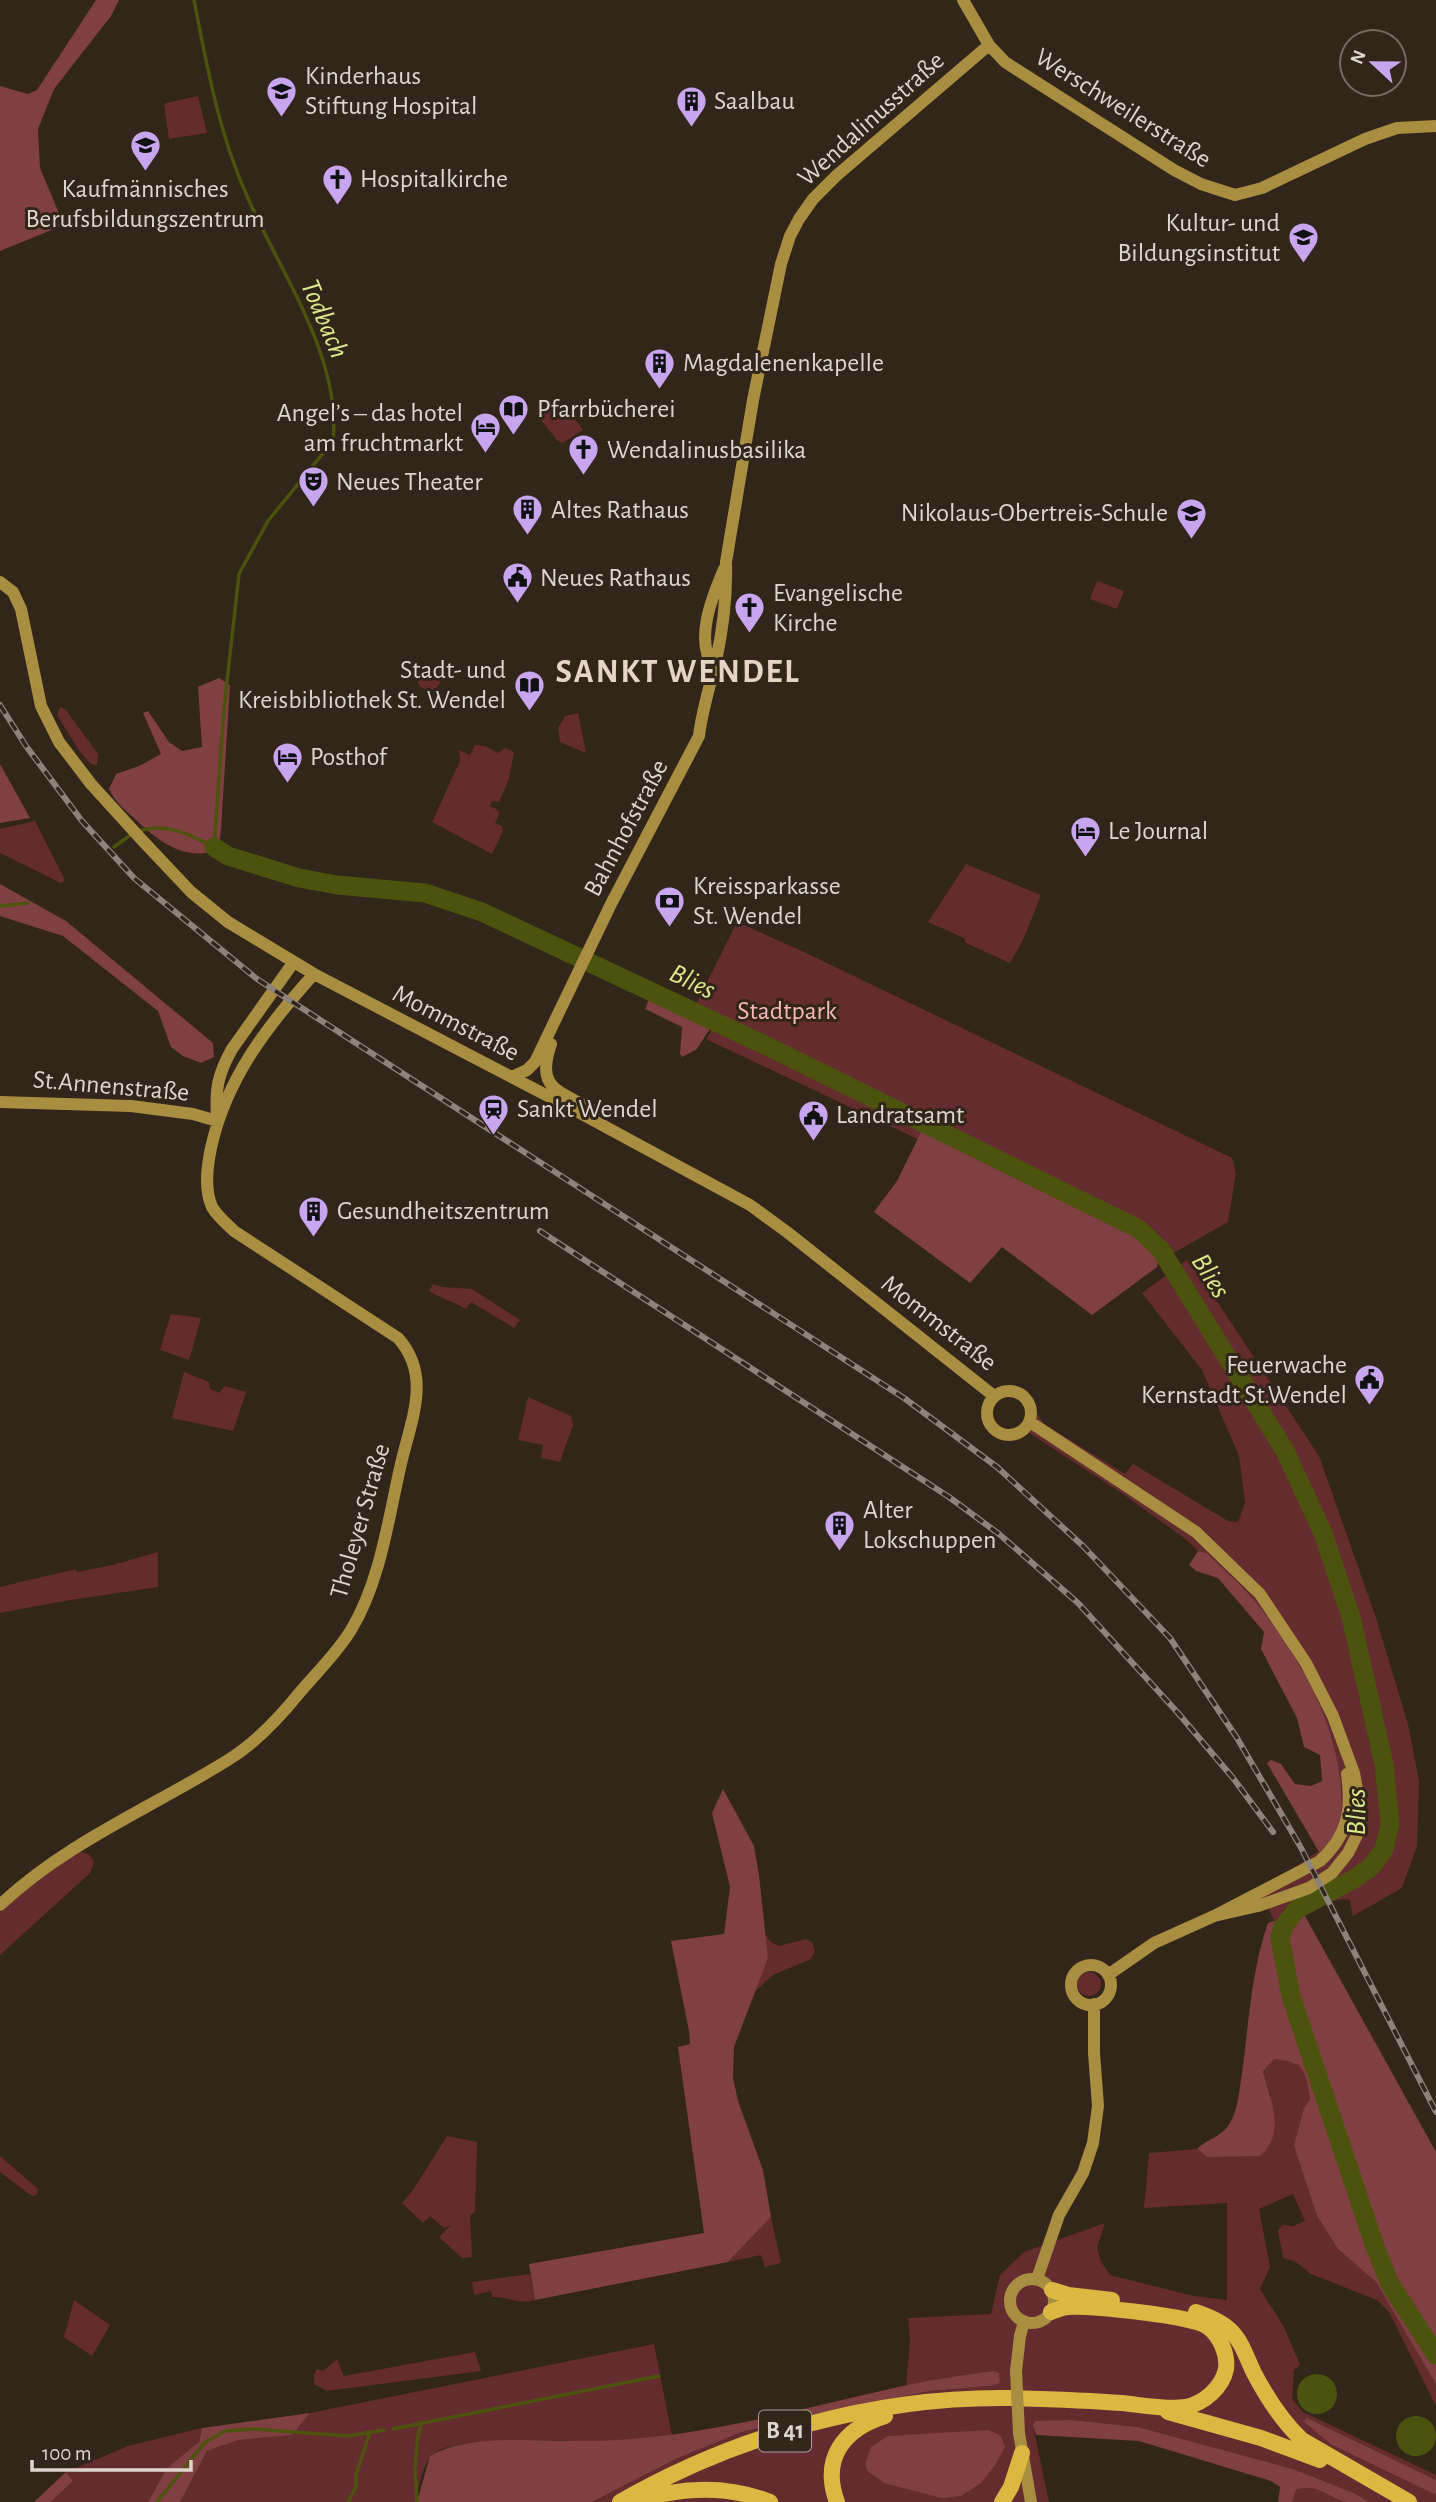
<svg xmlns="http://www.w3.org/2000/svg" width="1436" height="2502" viewBox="0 0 1436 2502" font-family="'Alegreya Sans',sans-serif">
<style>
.green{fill:#642c2f;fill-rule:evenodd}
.forest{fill:#803f42}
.water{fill:#4c530d}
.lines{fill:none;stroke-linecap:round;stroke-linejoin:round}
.stream{stroke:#4c530d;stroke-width:3.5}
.river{stroke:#4c530d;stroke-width:19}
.secondary{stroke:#a88e41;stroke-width:12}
.trunk{stroke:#dcb742;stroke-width:16}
.rail-casing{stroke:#8e837a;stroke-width:6}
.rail{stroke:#322519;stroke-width:3.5;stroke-dasharray:10;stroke-linecap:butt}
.secondary-bridge{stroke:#a88e41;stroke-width:12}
.labels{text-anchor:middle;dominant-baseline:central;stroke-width:6;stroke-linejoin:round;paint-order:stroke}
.shield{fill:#322519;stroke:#aaa198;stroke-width:2}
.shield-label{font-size:24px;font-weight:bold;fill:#ded6ce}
.poi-label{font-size:26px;fill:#ded6ce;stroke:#322519;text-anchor:start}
.street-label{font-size:26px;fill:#ded6ce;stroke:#322519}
.park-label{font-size:26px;fill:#f6b8b9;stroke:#322519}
.water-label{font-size:28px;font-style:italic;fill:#deeb8d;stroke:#322519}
.district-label{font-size:33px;font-weight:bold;letter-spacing:2px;fill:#e5d5c5;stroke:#322519}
</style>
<rect width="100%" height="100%" fill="#322519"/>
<path class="green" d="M198 96 207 133 169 139 164 105 166 103Z
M558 396 583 430 563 443 557 440 535 413Z
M1097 581 1124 591 1117 609 1090 599Z
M417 678a12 12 0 1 1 24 0a12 12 0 1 1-24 0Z
M60 707 66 710 98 754 97 765 91 764 80 752 57 715Z
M578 713 586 753 560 742 558 728 565 716Z
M475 745 485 746 498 753 505 748 514 752 509 779 499 802 492 801 490 806 498 810 499 814 495 823 502 826 503 831 492 854 432 822 460 761 459 750 470 755Z
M35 821 65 880 61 883 0 853V829Z
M966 864 1041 895 1024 938 1010 963 966 943 964 938 928 922Z
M737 922 804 952 1232 1158 1236 1173 1228 1222 1156 1263 1087 1219 706 1039 721 1016 696 1004Z
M1187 1260 1218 1303 1319 1456 1375 1615 1408 1724 1419 1781 1417 1846 1402 1888 1353 1916 1350 1900C1332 1896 1323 1908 1307 1915 1299 1919 1288 1921 1279 1923L1274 1921 1259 1886 1280 1877 1334 1841 1341 1823 1299 1664 1253 1599 1207 1553 1198 1551 1187 1540 1123 1494 1028 1432 1037 1414 1044 1424 1125 1474 1133 1464 1228 1521 1238 1522 1245 1503 1239 1456 1202 1370 1142 1293Z
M433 1284 442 1287 472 1289 520 1320 514 1328 471 1302 466 1309C454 1302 442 1299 429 1291Z
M171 1314 201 1318 189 1360 160 1350Z
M184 1372 209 1382 210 1389 219 1393 225 1386 246 1392 233 1431 172 1418Z
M528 1397 571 1416 573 1425 560 1462 541 1458 543 1445 518 1440Z
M158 1552V1587L64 1601 0 1613V1587L76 1569 77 1572 113 1565Z
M76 1851 89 1854 94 1862 90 1873 0 1955V1912L42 1875Z
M765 1934 771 1942 779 1946 806 1939 812 1942 815 1951 811 1959 773 1975 752 1994 768 1958Z
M1077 1984a12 12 0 1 1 24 0a12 12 0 1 1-24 0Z
M1273 2059 1293 2061 1305 2071 1310 2099 1294 2146 1317 2216 1338 2249 1376 2282 1430 2371 1436 2384V2406L1389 2312 1377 2300 1311 2274 1296 2262 1283 2258 1278 2231 1282 2225 1293 2226 1305 2221 1293 2194 1259 2209 1270 2267 1260 2289 1284 2327 1300 2365 1294 2370 1292 2399 1303 2412 1436 2475V2480L1308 2419 1332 2445 1436 2495V2502H1369L1354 2493 1293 2469 1138 2427 1072 2420 1033 2426 1049 2502H592L678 2458 742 2432 821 2413 930 2391 989 2386 992 2371 906 2385 910 2342 908 2318 991 2314 1000 2275 1024 2252 1105 2223 1097 2247 1101 2262 1110 2275 1194 2296 1227 2300V2203L1144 2208 1149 2153 1197 2149 1207 2157 1271 2096 1263 2073ZM919 2435 884 2483 867 2471 865 2464 888 2436Z
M447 2136 477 2142 475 2212 470 2215 472 2257 462 2258 439 2237 451 2225 444 2228 430 2216 423 2223 402 2203 413 2190Z
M0 2156 38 2189 37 2194 34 2196 29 2194 0 2172Z
M771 2217 781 2263 765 2267 761 2255 728 2262Z
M530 2274 535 2300C515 2305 511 2296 492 2297L491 2291 474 2295 472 2282Z
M74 2300 110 2325 92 2356 64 2337Z
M654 2344 672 2436C652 2438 632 2441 613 2442 578 2443 453 2432 431 2456 424 2463 416 2493 417 2502H180L207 2451 239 2440 292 2435 310 2413Z
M475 2352 481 2371 327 2391 314 2384V2375L317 2369 323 2371 337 2359 344 2376Z
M202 2428 199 2442 167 2468 148 2502H51L73 2481 66 2472 128 2446Z
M1305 2487 1331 2494 1347 2502H1292L1296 2490Z"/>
<path class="forest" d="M96 0H119L111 16 54 89 38 129 40 168 64 225 0 251V86L28 94 37 90Z
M219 678 230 685 221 829 219 849C186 863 158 841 135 819 124 809 115 802 109 789L116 774 139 766 161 754 143 713 148 711 169 742 182 751 202 747 198 687Z
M0 764 30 818 0 823Z
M0 884 66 921 213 1043 214 1057 201 1063 183 1056 171 1047 158 1011 63 936 0 916Z
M652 992 714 1022 697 1049 682 1057 680 1054 682 1027 645 1009Z
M925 1124 1139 1229 1161 1250 1157 1267 1092 1315 1002 1247 970 1283 874 1212 897 1181Z
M1198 1551 1207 1553C1222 1568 1239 1583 1253 1599 1296 1650 1338 1723 1341 1791 1342 1807 1343 1824 1335 1838 1332 1844 1324 1848 1319 1852L1267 1763 1271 1760 1281 1764 1295 1784 1311 1786 1322 1781 1320 1755 1304 1747 1297 1718 1261 1649 1264 1632 1218 1578 1196 1571 1189 1565Z
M723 1789 754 1846 759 1875 768 1958 734 2047 733 2078 738 2101 763 2170 771 2217 728 2262 535 2300 529 2264 704 2233 678 2047 690 2044 689 2031 671 1941 724 1934 730 1887 712 1813Z
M1305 1916 1436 2152V2384L1376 2282 1338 2249 1317 2216 1294 2146 1304 2108 1310 2099C1305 2070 1306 2062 1274 2059L1263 2072C1271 2100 1286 2134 1260 2156L1207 2157 1197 2149C1207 2139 1223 2136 1230 2123 1239 2108 1240 2083 1243 2066 1249 2019 1252 1968 1268 1923L1274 1921 1279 1923Z
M992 2371 999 2373 1000 2383 989 2386 930 2391 821 2413 742 2432 678 2458 592 2502H417L430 2456C467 2434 530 2441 572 2441 685 2443 793 2410 903 2386 932 2379 962 2376 992 2371Z
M310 2413 292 2435 239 2440 207 2451 180 2502H148L167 2468 199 2442 202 2428Z
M1307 2418 1436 2480V2495L1332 2445 1303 2421Z
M1072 2420 1138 2427 1293 2469 1354 2493 1369 2502C1362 2502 1353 2502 1346 2502 1329 2497 1314 2483 1296 2490L1292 2502H1278L1280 2487 1271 2481 1139 2441 1036 2435 1033 2426 1035 2421Z
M988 2430 1000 2435 1005 2446 996 2464 981 2483 961 2496 941 2498 884 2483 867 2471 865 2464 871 2447 888 2436Z
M66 2472 73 2481 51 2502H34Z"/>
<path class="water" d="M1297 2394a20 20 0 1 1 40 0a20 20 0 1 1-40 0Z
M1396 2436a20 20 0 1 1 40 0a20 20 0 1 1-40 0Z"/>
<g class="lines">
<path class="stream" d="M139 831C166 822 191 835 214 847L224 708 239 574 268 521 333 441C342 357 279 271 247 196 219 134 207 67 194 0
M114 847 132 834
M0 906 28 903
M393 2429 659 2376
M417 2442 421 2423
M417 2445 415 2467 417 2502
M157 2502 204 2443 225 2431 255 2429 348 2436 384 2430
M348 2502 356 2487V2475L370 2432"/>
<path class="river" d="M214 847 228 856 299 878 337 885 425 893 482 912 773 1049 1139 1229 1161 1250 1285 1451 1323 1533 1351 1617 1384 1764 1390 1824 1384 1849 1372 1866 1354 1879 1297 1909 1283 1927 1280 1938 1291 1996 1374 2244 1390 2284 1436 2355"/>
<path class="secondary" d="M963 0 989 45 1005 62 1174 170 1201 184 1235 195 1262 188 1365 139 1397 128 1436 126
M0 582 13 592 21 609 41 706 59 742 91 784 141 839 191 892 228 922 314 974 567 1106 750 1205 787 1232 994 1396
M714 668C694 641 712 597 724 569
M551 1044C535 1090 559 1090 594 1111
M512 1077 527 1070 535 1062 611 904 699 736C702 710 710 686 716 661 723 629 727 594 726 562L753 400 781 264 790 236 799 219 813 199 836 176 989 45
M0 1102 131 1106 193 1114 217 1121
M217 1117C215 1089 218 1074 232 1049L293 963
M987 1413a22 22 0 1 1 44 0a22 22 0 1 1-44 0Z
M1030 1422 1196 1532 1260 1594 1306 1663 1333 1716 1354 1773 1360 1806 1358 1833 1348 1853 1332 1873 1309 1888 1258 1906 1214 1916
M0 1905C67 1842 151 1808 228 1760 256 1743 280 1717 301 1691 318 1671 337 1653 351 1630 380 1582 388 1521 400 1468 410 1422 433 1377 398 1338L234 1231C227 1224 217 1216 212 1207 204 1189 207 1167 211 1148 226 1079 267 1026 314 974
M1071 1985a20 20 0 1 1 40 0a20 20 0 1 1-40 0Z
M1108 1975 1154 1943 1214 1916 1320 1861C1348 1835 1352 1811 1347 1774
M1010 2301a22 22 0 1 1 44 0a22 22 0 1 1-44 0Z
M1037 2279 1059 2215 1083 2173 1093 2143 1098 2106 1094 2053V2004
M1016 2371 1020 2336 1024 2322
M1019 2433 1031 2502"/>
<path class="trunk" d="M1052 2290 1068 2295 1112 2300
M1196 2312C1208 2316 1221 2321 1230 2330 1242 2341 1247 2359 1254 2373 1267 2398 1281 2420 1302 2440L1409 2502
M1168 2412 1261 2438 1320 2460
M620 2502C737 2435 875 2396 1011 2398 1048 2399 1085 2400 1122 2403 1142 2405 1166 2410 1186 2407 1204 2403 1222 2388 1226 2369 1228 2354 1220 2336 1208 2327 1190 2315 1091 2306 1067 2307 1061 2308 1056 2310 1051 2312
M633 2502C679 2487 725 2484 770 2502
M837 2502C821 2459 843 2429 885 2416
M1002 2502 1011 2487 1022 2453"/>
<defs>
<path id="rail" d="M0 705 26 746 82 821 134 878 257 979 904 1398 997 1467 1083 1546 1170 1638 1237 1738 1300 1846 1436 2112
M540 1231 949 1497 999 1534 1078 1603 1178 1713 1233 1778 1273 1832"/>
</defs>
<use href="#rail" class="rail-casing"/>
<use href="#rail" class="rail"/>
<path class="secondary-bridge" d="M1016 2371 1019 2433"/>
</g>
<defs>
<symbol id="school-pin" viewBox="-11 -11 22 30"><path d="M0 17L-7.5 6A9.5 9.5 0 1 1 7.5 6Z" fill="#c8a5ee" stroke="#322519"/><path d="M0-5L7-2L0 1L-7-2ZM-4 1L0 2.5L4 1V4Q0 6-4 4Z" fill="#111"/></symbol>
<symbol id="building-pin" viewBox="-11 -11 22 30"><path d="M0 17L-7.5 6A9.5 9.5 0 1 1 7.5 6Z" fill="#c8a5ee" stroke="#322519"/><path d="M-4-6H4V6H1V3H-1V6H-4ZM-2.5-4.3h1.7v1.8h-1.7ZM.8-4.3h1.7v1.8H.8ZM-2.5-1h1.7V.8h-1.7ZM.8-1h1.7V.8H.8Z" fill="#111"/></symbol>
<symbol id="church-pin" viewBox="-11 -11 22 30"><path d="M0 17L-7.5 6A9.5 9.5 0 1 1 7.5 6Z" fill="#c8a5ee" stroke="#322519"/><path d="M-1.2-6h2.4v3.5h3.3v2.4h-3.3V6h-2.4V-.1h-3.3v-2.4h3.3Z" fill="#111"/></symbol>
<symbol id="library-pin" viewBox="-11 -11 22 30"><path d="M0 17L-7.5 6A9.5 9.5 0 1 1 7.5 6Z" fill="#c8a5ee" stroke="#322519"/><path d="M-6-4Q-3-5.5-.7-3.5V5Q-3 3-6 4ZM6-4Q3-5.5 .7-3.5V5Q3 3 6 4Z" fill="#111"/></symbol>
<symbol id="hotel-pin" viewBox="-11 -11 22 30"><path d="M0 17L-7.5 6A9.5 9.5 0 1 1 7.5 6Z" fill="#c8a5ee" stroke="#322519"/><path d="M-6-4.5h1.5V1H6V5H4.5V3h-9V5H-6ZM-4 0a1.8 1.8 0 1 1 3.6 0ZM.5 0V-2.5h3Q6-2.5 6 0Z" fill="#111"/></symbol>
<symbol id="theatre-pin" viewBox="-11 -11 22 30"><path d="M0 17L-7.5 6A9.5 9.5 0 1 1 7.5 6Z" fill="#c8a5ee" stroke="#322519"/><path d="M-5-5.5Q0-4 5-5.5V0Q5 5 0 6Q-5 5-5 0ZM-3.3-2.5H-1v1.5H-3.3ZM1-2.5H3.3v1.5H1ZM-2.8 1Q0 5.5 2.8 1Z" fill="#111"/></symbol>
<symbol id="civic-pin" viewBox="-11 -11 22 30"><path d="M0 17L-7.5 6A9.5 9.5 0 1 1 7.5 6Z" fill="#c8a5ee" stroke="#322519"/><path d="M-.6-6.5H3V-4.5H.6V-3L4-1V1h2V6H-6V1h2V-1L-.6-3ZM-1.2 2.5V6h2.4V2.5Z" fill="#111"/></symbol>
<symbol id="bank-pin" viewBox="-11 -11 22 30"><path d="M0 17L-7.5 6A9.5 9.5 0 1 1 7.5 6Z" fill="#c8a5ee" stroke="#322519"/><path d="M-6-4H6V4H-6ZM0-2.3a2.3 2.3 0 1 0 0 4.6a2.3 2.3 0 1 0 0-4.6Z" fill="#111"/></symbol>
<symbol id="station-pin" viewBox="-11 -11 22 30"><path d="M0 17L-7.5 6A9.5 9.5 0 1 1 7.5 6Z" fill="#c8a5ee" stroke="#322519"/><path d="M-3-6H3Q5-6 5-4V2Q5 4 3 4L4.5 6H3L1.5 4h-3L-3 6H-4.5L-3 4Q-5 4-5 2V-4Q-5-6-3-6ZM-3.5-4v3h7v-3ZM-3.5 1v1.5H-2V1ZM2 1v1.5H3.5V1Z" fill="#111"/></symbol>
</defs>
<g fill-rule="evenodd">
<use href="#school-pin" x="264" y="74" width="35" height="47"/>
<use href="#building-pin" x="674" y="84" width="35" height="47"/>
<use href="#school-pin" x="128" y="128" width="35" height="47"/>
<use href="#church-pin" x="320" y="162" width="35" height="47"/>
<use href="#school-pin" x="1286" y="220" width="35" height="47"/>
<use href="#building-pin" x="642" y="346" width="35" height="47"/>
<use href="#library-pin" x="496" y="392" width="35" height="47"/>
<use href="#hotel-pin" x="468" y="410" width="35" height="47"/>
<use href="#church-pin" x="566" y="432" width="35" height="47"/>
<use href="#theatre-pin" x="296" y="464" width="35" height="47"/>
<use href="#building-pin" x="510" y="492" width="35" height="47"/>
<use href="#school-pin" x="1174" y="496" width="35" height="47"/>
<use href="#civic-pin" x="500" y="560" width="35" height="47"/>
<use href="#church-pin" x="732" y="590" width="35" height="47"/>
<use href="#library-pin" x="512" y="668" width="35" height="47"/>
<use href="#hotel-pin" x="270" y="740" width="35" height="47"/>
<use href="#hotel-pin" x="1068" y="814" width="35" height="47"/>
<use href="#bank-pin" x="652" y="884" width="35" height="47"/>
<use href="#station-pin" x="476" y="1092" width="35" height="47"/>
<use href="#civic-pin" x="796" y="1098" width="35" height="47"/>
<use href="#building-pin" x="296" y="1194" width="35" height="47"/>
<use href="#civic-pin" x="1352" y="1362" width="35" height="47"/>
<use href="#building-pin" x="822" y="1508" width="35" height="47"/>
</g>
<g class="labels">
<rect class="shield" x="759" y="2410.5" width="52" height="41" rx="5"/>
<g class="shield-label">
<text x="785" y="2431">B 41</text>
</g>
<g class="poi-label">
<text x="305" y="76">Kinderhaus<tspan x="305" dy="30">Stiftung Hospital</tspan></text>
<text x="714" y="101">Saalbau</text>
<text x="360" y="179">Hospitalkirche</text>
<text x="145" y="189" text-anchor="middle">Kaufmännisches<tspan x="145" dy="30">Berufsbildungszentrum</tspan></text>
<text x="1280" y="223" text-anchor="end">Kultur- und<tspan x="1280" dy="30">Bildungsinstitut</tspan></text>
<text x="683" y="363">Magdalenenkapelle</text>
<text x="537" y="409">Pfarrbücherei</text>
<text x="463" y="413" text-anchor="end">Angel’s – das hotel<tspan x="463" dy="30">am fruchtmarkt</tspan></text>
<text x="607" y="450">Wendalinusbasilika</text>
<text x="336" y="482">Neues Theater</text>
<text x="551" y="510">Altes Rathaus</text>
<text x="1168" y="513" text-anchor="end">Nikolaus-Obertreis-Schule</text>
<text x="540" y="578">Neues Rathaus</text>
<text x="773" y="593">Evangelische<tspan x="773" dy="30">Kirche</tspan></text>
<text x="506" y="670" text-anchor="end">Stadt- und<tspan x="506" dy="30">Kreisbibliothek St. Wendel</tspan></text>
<text x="310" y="757">Posthof</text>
<text x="1108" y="831">Le Journal</text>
<text x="693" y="886">Kreissparkasse<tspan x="693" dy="30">St. Wendel</tspan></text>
<text x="517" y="1109">Sankt Wendel</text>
<text x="836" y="1115">Landratsamt</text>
<text x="337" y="1211">Gesundheitszentrum</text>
<text x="1347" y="1365" text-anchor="end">Feuerwache<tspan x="1347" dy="30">Kernstadt St.Wendel</tspan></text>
<text x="863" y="1510">Alter<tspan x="863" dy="30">Lokschuppen</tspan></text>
</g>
<g class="street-label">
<text transform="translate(1123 108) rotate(32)">Werschweilerstraße</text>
<text transform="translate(871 119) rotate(-42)">Wendalinusstraße</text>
<text transform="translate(626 828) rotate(-62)">Bahnhofstraße</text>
<text transform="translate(456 1023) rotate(27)">Mommstraße</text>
<text transform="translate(111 1086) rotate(5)">St.Annenstraße</text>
<text transform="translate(939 1323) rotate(38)">Mommstraße</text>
<text transform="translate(360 1521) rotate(-74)">Tholeyer Straße</text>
</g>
<g class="park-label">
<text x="787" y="1011">Stadtpark</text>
</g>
<g class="water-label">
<text transform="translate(324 319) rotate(67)">Todbach</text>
<text transform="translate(692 982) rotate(26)">Blies</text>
<text transform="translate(1210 1276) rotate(58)">Blies</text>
<text transform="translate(1357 1812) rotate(-90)">Blies</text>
</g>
<g class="district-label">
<text x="678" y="672">SANKT WENDEL</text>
</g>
</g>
<g transform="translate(1373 63) rotate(292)"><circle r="33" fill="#322519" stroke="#776c61" stroke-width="2"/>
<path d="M0-5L12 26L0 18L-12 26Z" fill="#c8a5ee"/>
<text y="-10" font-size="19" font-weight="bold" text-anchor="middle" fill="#ded6ce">N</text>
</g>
<path d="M32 2460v10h159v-10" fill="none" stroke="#ded6ce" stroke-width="3.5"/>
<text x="42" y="2460" font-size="21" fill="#ded6ce" stroke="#322519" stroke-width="5" paint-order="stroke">100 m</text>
</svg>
